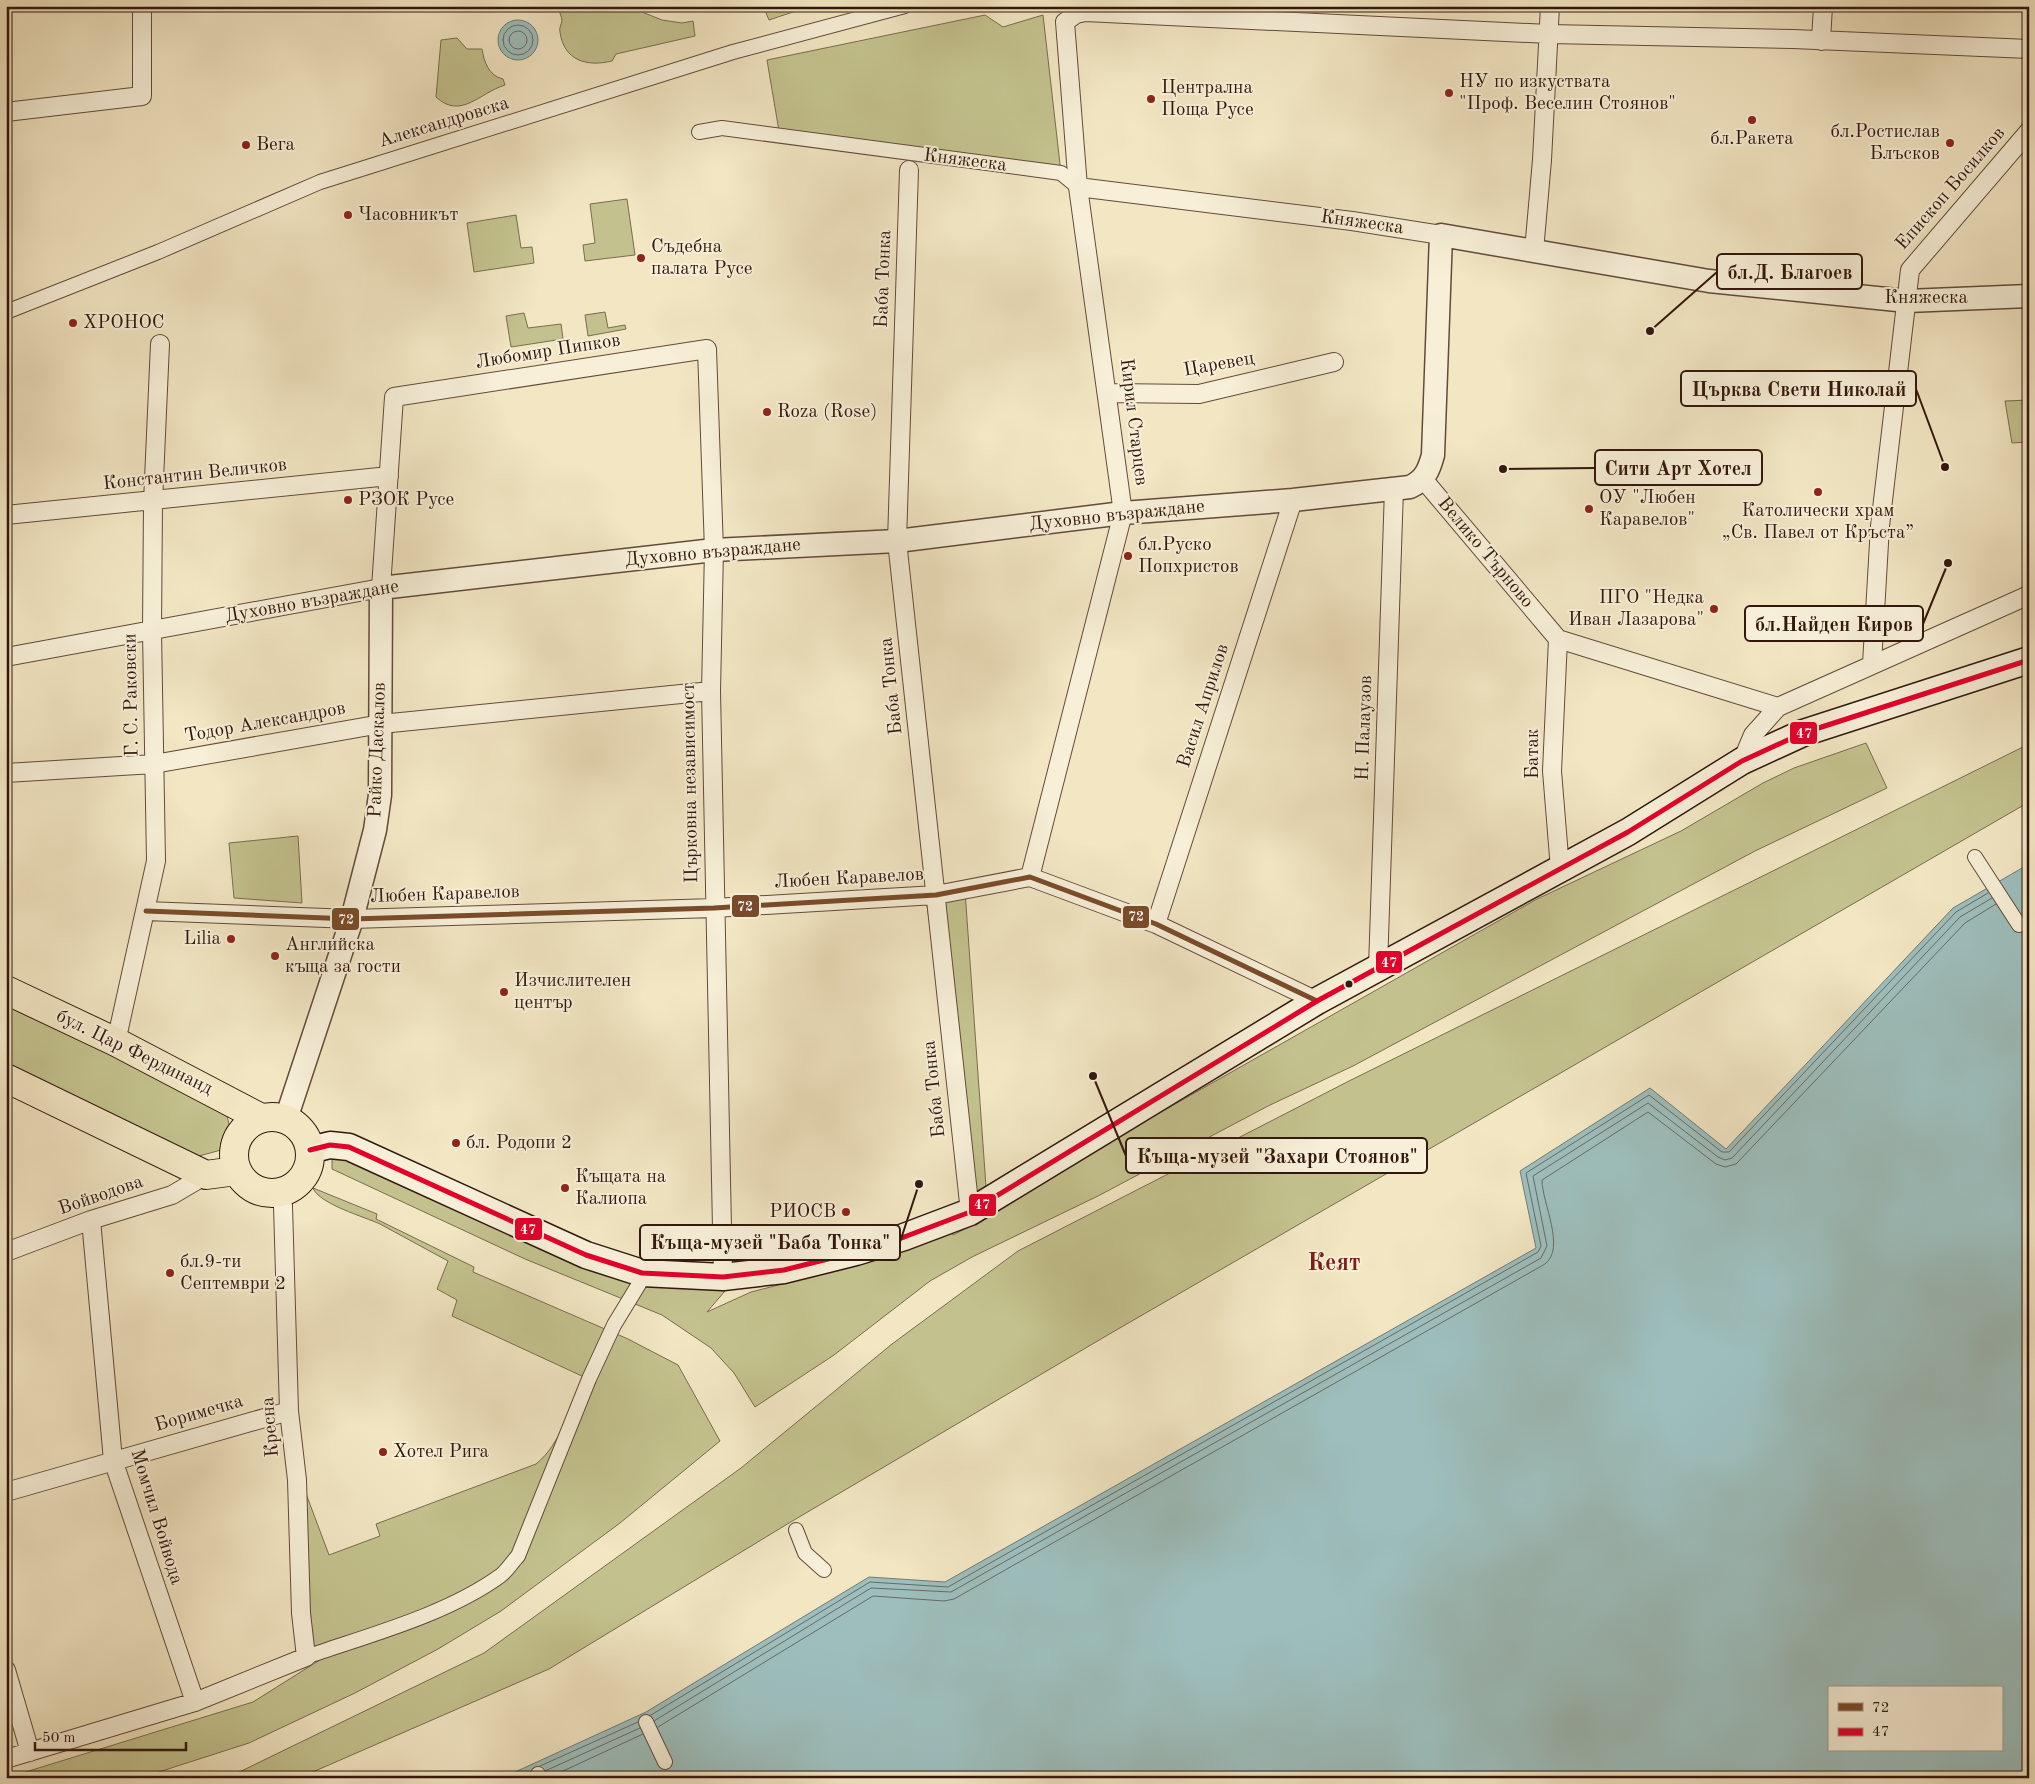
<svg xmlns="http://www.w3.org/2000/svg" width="2035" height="1784" viewBox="0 0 2035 1784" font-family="'Old Standard TT',serif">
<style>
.green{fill:#c3c28e;stroke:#7a6c4e}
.water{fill:#9dbebc;stroke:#727b76;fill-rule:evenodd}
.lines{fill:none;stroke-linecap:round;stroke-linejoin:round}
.shore{stroke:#686a64;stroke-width:1}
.pedestrian-casing{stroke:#624b3a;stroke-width:16}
.minor-casing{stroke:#624b3a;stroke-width:20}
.tertiary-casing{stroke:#624b3a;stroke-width:25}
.secondary-casing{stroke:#32170d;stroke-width:29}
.primary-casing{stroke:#32170d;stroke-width:30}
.pedestrian{stroke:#f7efd8;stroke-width:14}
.minor{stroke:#f7efd8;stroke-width:18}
.tertiary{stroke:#f7efd8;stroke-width:22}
.secondary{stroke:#f7efd8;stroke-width:26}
.primary{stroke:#f2e6c3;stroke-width:28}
.bus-1-casing{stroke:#f7efd8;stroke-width:9}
.bus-2-casing{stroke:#f7efd8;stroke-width:9}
.bus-1{stroke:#7a4b2a;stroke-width:5}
.bus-2{stroke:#e4002b;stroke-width:5}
.poi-dot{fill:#8f2418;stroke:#f7efd8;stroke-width:2}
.bus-dot{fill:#32170d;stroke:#f7efd8;stroke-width:2}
.labels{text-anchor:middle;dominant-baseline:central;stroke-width:4;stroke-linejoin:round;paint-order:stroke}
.poi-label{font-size:19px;fill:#32170d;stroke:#f7efd8;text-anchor:start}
.street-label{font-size:19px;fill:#32170d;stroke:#f7efd8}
.district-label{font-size:24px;font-weight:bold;fill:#7a1f14;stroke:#f7efd8}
.leader{fill:none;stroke:#32170d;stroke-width:2}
.callout-dot{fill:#32170d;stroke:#f7efd8;stroke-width:2}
.callout{fill:#f7efd8;stroke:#32170d;stroke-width:2}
.callout-label{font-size:20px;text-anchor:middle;font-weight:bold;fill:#32170d}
.line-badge{stroke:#f7efd8;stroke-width:2}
.badge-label{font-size:14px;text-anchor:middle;font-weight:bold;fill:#fff}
</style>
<rect width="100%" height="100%" fill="#f2e6c3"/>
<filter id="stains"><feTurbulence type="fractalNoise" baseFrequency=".004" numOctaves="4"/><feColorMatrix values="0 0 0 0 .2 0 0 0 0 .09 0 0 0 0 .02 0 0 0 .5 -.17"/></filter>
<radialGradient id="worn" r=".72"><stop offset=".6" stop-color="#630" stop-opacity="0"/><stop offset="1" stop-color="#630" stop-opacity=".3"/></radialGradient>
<path class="green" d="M557 6H627L662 20 682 23 693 21 695 36 616 54 612 61C587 67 564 61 560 32 559 28 561 25 562 21 562 17 559 11 557 6Z
M763 6H811L769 20Z
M985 15 1003 27 1043 15 1061 173 780 137 767 60Z
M457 38 467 49H482C484 62 489 76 503 79L505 85C479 93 461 120 436 97L441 40Z
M627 199 635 255 585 261 583 245 595 243 590 204Z
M516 215 521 248 532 247 534 263 474 272 467 223Z
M605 312 608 328 625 325 626 329 588 336 585 315Z
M524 313 528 328 561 324 563 339 511 347 506 316Z
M2029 400V442L2012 443 2005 401Z
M1866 743 1887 788 1755 851 1353 1066 1268 1106 1098 1196 972 1257 930 1281 834 1355 755 1407 734 1373 711 1348 662 1315 525 1259 332 1169V1158L346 1157 585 1267 623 1281 639 1284 725 1291 707 1312 751 1292 841 1269 947 1226 953 1235 987 1218 983 1206 1062 1168 1537 899 1681 831 1763 783 1794 768Z
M2029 744V802L1106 1336 789 1523 549 1669 299 1778H227L484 1653 741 1468 892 1344 1018 1251 1351 1080Z
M298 836 302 903 234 898 229 843Z
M965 891 987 1201 974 1210 925 893Z
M6 1001 225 1108 230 1128 221 1150 199 1156 6 1065Z
M313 1188 377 1214 376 1219 474 1267 473 1272 628 1339 678 1365 720 1441 620 1523 501 1611 438 1649 355 1693 249 1743 140 1778H6L253 1702 334 1651 306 1657 305 1491 329 1555 380 1536 376 1524 536 1464C561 1444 571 1405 584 1377L452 1316 457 1300 437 1289 448 1261C425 1249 403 1236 380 1224 365 1217 319 1204 313 1188Z"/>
<path class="water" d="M498 40a20 20 0 1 1 40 0a20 20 0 1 1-40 0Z
M2029 864V1778H502L646 1712 869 1577 945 1582 1536 1248 1520 1171 1650 1088 1726 1149 1953 908ZM1829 1688H2001V1750H1829Z"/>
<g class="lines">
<path class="shore" d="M503 40a15 15 0 1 1 30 0a15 15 0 1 1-30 0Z
M509 40a9 9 0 1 1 18 0a9 9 0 1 1-18 0Z
M651 1715 870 1582 948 1587 1538 1252 1541 1246 1526 1173 1649 1095 1722 1152H1729L1956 912 1988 893
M654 1721 871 1588 951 1592 1541 1258 1547 1246 1533 1176 1648 1103 1718 1157 1725 1160 1732 1158 1960 917 1992 898
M658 1727 873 1596 944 1601 954 1599 1545 1264C1566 1248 1542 1203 1542 1180L1648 1112 1716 1164 1725 1167 1736 1164 1965 923 1996 904
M540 1766 638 1722
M545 1771 640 1728
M548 1778 643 1734"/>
<defs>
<path id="pedestrian" d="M699 132 722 128 1061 173 1078 187
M6 312 158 252 320 182 733 52 905 6
M1975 857 2019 925
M796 1530 805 1553 824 1570
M306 1657C369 1635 446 1615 500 1576 507 1571 512 1562 518 1556L589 1379 614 1325 639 1284 642 1273
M646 1722 665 1762
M538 1774 540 1778"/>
<path id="minor" d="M1821 41 1823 6
M6 112 142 96V6
M909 170 897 541 970 1212
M1078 187 1352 221 1441 235
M1534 251 1542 160 1550 6
M1108 393 1199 394 1334 362
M1423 479 1558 639 1778 707
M6 515 389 476
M1558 639 1552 771 1560 869
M6 657 381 588 394 397 707 349 714 550 711 691 723 1277
M1872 664 1880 526 1910 270 2029 131
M1742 761 1753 735 1778 707 2029 595
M6 773 154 764 381 724 711 691
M1030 877 1123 513 1078 187 1065 22 1076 14 1085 12 1549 34 1793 39 2029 49
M146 911 352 919 714 908 936 895 1030 877 1156 924 1317 1001
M1156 924 1293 500
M1378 968 1394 489
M116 1042 156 861 152 631 153 502 160 344
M91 1220 113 1460 195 1702
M6 1252 91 1220 172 1195 206 1175
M6 1492 289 1411
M6 1670 30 1752
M6 1759 195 1702 306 1657 301 1613 297 1480 289 1411 283 1206 279 1193"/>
<path id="tertiary" d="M286 1119 352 919 375 830 380 795 381 588 714 550 897 541 1123 513 1293 500 1410 487C1425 480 1429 470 1433 455L1441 235 1709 281 1907 301 2029 296"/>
<path id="secondary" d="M310 1150 330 1145 349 1147 586 1255 642 1273 723 1277 784 1270 856 1252 904 1237 970 1212 1317 1001 1628 832 1742 761 1803 733 2029 660"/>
<path id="primary" d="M6 990 116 1042 261 1118
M6 1078 206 1175 236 1171
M234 1155a38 38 0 1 1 76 0a38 38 0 1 1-76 0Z"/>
</defs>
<use href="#pedestrian" class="pedestrian-casing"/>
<use href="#minor" class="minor-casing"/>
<use href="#tertiary" class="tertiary-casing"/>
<use href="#secondary" class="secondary-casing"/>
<use href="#primary" class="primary-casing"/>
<use href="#pedestrian" class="pedestrian"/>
<use href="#minor" class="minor"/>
<use href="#tertiary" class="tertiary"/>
<use href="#secondary" class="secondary"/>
<use href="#primary" class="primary"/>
<defs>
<path id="bus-1" d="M146 911 352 919 714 908 936 895 1030 877 1156 924 1317 1001"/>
<path id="bus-2" d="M310 1150 330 1145 349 1147 586 1255 642 1273 723 1277 784 1270 856 1252 904 1237 970 1212 1317 1001 1628 832 1742 761 1803 733 2029 660"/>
</defs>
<use href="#bus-1" class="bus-1-casing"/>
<use href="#bus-2" class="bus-2-casing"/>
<use href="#bus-1" class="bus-1"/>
<use href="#bus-2" class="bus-2"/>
</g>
<g class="poi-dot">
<circle cx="1449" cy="93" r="5"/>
<circle cx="1151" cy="99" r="5"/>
<circle cx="1752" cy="120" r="5"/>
<circle cx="1950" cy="143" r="5"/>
<circle cx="246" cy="145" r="5"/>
<circle cx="348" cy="215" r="5"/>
<circle cx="641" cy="258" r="5"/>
<circle cx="73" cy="323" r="5"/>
<circle cx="767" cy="412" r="5"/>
<circle cx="1818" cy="492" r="5"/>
<circle cx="348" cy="500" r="5"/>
<circle cx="1589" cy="509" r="5"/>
<circle cx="1128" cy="556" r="5"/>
<circle cx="1714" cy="609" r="5"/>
<circle cx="231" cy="939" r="5"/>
<circle cx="275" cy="956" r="5"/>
<circle cx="504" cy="992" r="5"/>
<circle cx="456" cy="1143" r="5"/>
<circle cx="565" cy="1188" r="5"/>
<circle cx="846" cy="1212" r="5"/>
<circle cx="170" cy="1273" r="5"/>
<circle cx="383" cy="1452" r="5"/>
</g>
<circle class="bus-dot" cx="1349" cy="984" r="4.5"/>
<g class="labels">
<g class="poi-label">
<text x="1459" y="82">НУ по изкуствата<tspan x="1459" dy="22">"Проф. Веселин Стоянов"</tspan></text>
<text x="1161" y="88">Централна<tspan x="1161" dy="22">Поща Русе</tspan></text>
<text x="1940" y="132" text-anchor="end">бл.Ростислав<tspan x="1940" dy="22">Блъсков</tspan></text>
<text x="1752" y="139" text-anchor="middle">бл.Ракета</text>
<text x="256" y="145">Вега</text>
<text x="358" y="215">Часовникът</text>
<text x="651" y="247">Съдебна<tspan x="651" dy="22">палата Русе</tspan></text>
<text x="83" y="323">XPOHOC</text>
<text x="777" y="412">Roza (Rose)</text>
<text x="1599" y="498">ОУ "Любен<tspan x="1599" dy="22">Каравелов"</tspan></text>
<text x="358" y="500">РЗОК Русе</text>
<text x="1818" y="511" text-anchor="middle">Католически храм<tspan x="1818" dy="22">„Св. Павел от Кръста”</tspan></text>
<text x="1138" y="545">бл.Руско<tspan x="1138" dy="22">Попхристов</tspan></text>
<text x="1704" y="598" text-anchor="end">ПГО "Недка<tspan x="1704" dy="22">Иван Лазарова"</tspan></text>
<text x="221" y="939" text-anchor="end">Lilia</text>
<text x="285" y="945">Aнглийска<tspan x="285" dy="22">къща за гости</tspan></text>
<text x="514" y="981">Изчислителен<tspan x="514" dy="22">център</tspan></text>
<text x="466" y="1143">бл. Родопи 2</text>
<text x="575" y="1177">Къщата на<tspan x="575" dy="22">Калиопа</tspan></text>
<text x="836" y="1212" text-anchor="end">РИОСВ</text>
<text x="180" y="1262">бл.9-ти<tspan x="180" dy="22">Септември 2</tspan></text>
<text x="393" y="1452">Хотел Рига</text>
</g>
<g class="street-label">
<text transform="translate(444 123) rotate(-17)">Александровска</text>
<text transform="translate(965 161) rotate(7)">Княжеска</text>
<text transform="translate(1951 189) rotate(-49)">Епископ Босилков</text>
<text transform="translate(1362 223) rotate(8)">Княжеска</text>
<text transform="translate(884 279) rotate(-88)">Баба Тонка</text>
<text x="1926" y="298">Княжеска</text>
<text transform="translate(548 352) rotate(-9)">Любомир Пипков</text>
<text transform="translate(1219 365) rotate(-10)">Царевец</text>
<text transform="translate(1133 422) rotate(83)">Кирил Старцев</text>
<text transform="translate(195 475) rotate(-6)">Константин Величков</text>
<text transform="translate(1117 516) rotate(-6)">Духовно възраждане</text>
<text transform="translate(713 553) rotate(-5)">Духовно възраждане</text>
<text transform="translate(1485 553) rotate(50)">Велико Търново</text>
<text transform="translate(312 602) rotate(-10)">Духовно възраждане</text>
<text transform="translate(892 686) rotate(-96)">Баба Тонка</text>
<text transform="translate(132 695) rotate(-91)">Г. С. Раковски</text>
<text transform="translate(1204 706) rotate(-72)">Васил Априлов</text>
<text transform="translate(265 723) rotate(-10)">Тодор Александров</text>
<text transform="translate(1365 728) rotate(-88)">Н. Палаузов</text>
<text transform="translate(378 750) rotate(-88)">Райко Даскалов</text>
<text transform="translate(1533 754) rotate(-90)">Батак</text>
<text transform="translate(691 783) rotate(-91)">Църковна независимост</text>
<text transform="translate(849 879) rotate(-3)">Любен Каравелов</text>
<text transform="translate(445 895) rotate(-2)">Любен Каравелов</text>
<text transform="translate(134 1053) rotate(26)">бул. Цар Фердинанд</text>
<text transform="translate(935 1089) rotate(-96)">Баба Тонка</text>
<text transform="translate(101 1196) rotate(-19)">Войводова</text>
<text transform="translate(199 1414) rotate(-16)">Боримечка</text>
<text transform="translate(271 1427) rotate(-95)">Кресна</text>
<text transform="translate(156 1517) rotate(73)">Момчил Войвода</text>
</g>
<g class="district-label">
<text x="1334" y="1264">Кеят</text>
</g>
</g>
<path class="leader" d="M1650 331L1717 272M1945 467L1916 389M1503 469L1595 468M1948 563L1923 624M1093 1076L1126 1156M919 1184L900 1242"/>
<g class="callout-dot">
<circle cx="1650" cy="331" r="5"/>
<circle cx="1945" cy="467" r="5"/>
<circle cx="1503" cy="469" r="5"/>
<circle cx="1948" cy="563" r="5"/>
<circle cx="1093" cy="1076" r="5"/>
<circle cx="919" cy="1184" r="5"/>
</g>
<g class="callout">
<rect x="1717" y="254" width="145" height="35" rx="5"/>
<rect x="1681" y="371" width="235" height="35" rx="5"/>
<rect x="1595" y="450" width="167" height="35" rx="5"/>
<rect x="1745" y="606" width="178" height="35" rx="5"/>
<rect x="1126" y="1138" width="301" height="35" rx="5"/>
<rect x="640" y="1225" width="260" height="35" rx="5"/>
</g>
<g class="callout-label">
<text x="1790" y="279">бл.Д. Благоев</text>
<text x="1799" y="396">Църква Свети Николай</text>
<text x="1678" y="475">Сити Арт Хотел</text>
<text x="1834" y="631">бл.Найден Киров</text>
<text x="1277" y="1163">Къща-музей "Захари Стоянов"</text>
<text x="770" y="1249">Къща-музей "Баба Тонка"</text>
</g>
<g class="line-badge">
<rect x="1789" y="721" width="29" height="24" rx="5" fill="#e4002b"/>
<rect x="731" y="894" width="29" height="24" rx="5" fill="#7a4b2a"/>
<rect x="1122" y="905" width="28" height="24" rx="5" fill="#7a4b2a"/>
<rect x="331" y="907" width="29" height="24" rx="5" fill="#7a4b2a"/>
<rect x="1375" y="950" width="28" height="24" rx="5" fill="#e4002b"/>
<rect x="968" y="1193" width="29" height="24" rx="5" fill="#e4002b"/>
<rect x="514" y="1217" width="29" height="24" rx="5" fill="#e4002b"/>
</g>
<g class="badge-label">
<text x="1804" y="738">47</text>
<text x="745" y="911">72</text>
<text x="1136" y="921">72</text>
<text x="346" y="924">72</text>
<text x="1389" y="967">47</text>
<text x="982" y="1209">47</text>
<text x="528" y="1234">47</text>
</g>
<rect width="2035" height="1784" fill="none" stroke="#f2e6c3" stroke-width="25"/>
<rect x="8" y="8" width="2020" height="1769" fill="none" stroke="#32170d" stroke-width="2.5"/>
<rect x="12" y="12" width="2010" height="1759" fill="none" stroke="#32170d"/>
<rect x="1828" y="1686" width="175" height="65" fill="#f7efd8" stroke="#a89987"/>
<rect x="1838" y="1703" width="25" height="8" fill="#7a4b2a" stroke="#a89987"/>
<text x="1872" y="1712" font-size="15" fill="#32170d">72</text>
<rect x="1838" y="1728" width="25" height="8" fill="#e4002b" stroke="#a89987"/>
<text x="1872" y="1736" font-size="15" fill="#32170d">47</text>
<path d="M35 1742v8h151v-8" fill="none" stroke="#32170d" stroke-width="2.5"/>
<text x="42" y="1742" font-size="15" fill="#32170d" stroke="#f7efd8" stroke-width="4" paint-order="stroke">50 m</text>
<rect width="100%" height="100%" filter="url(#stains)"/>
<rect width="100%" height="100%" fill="url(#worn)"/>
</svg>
